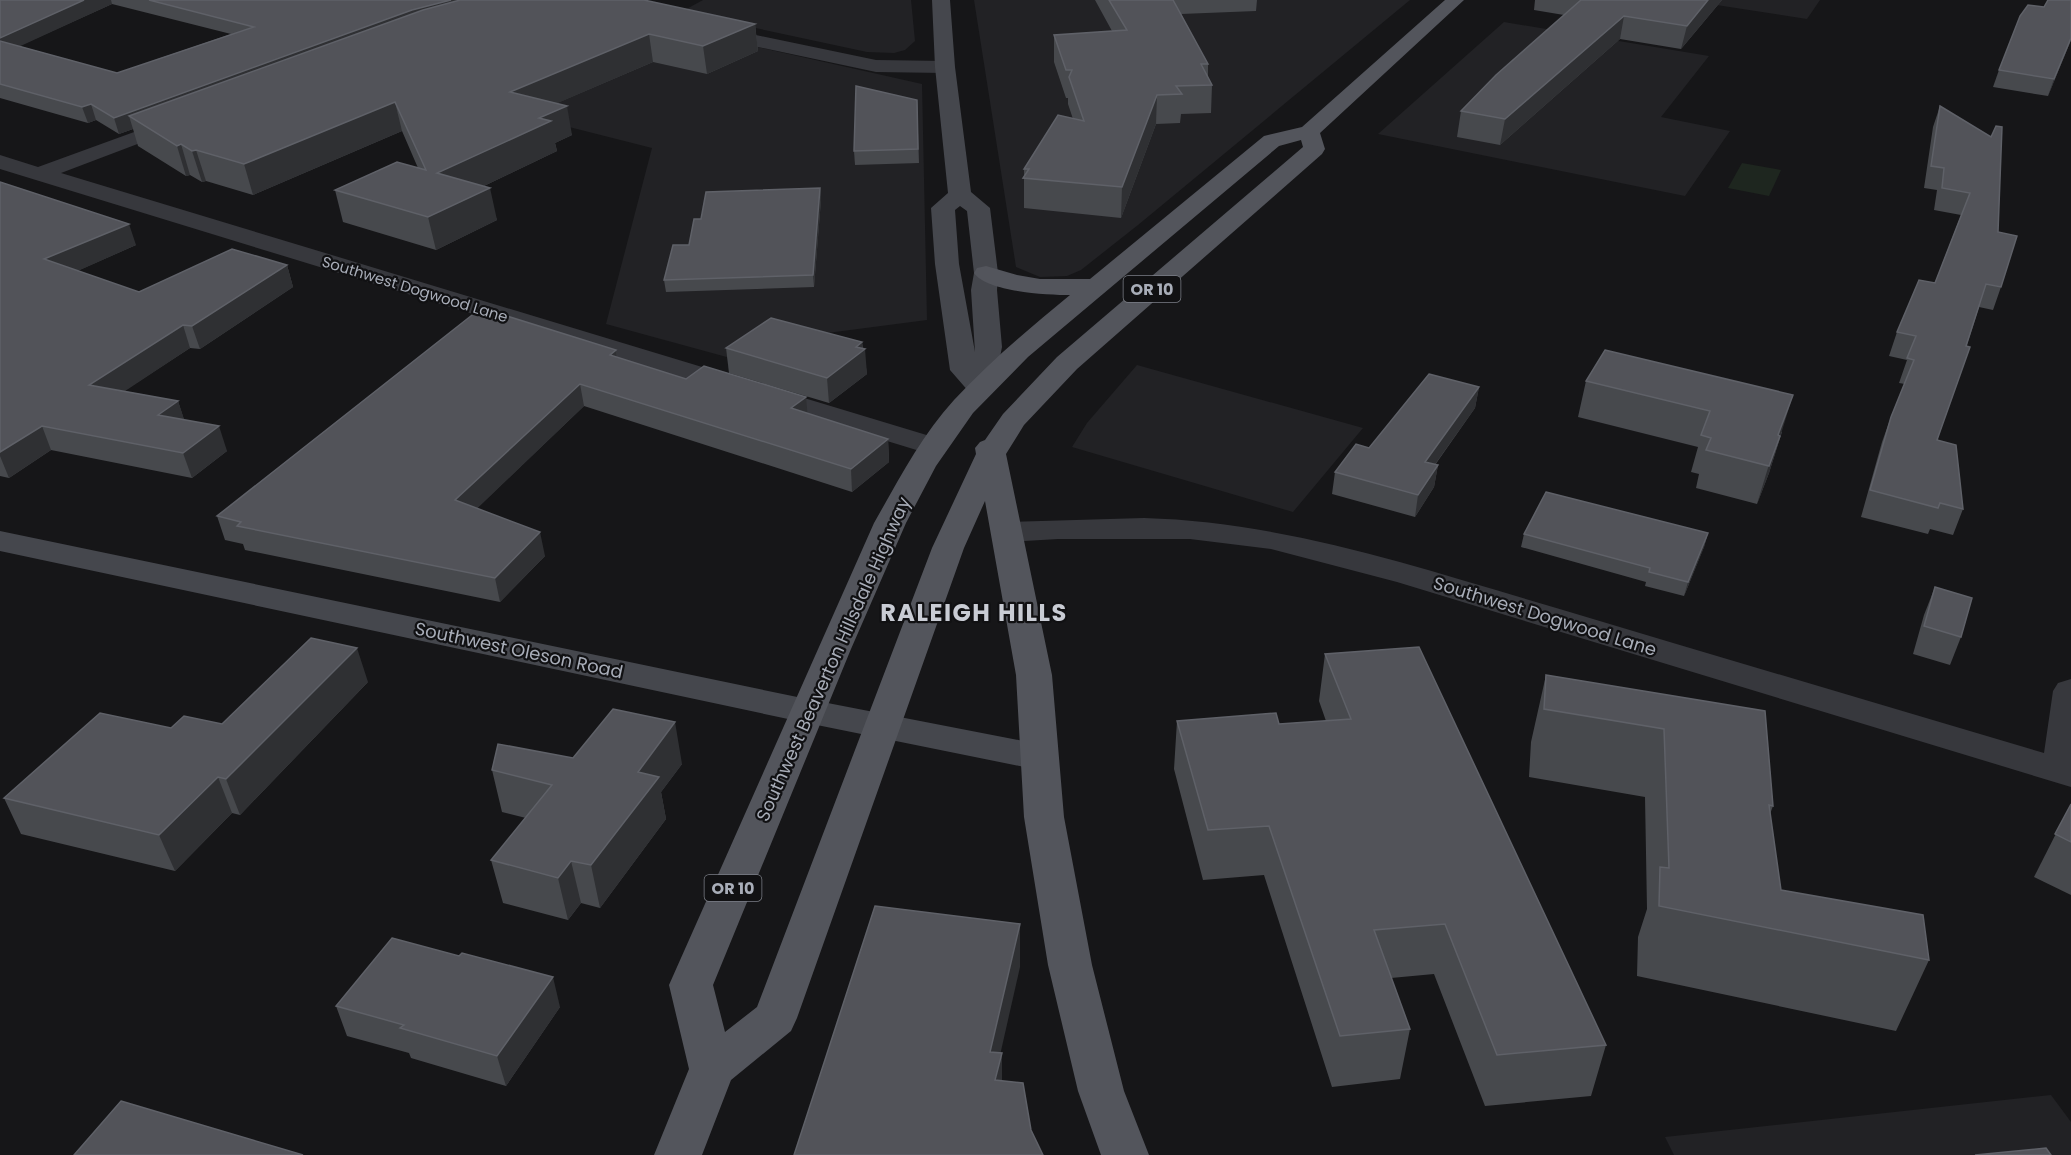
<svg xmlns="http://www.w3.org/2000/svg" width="2071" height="1155" viewBox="0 0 2071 1155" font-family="Poppins,sans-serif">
  <rect width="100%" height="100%" fill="#161618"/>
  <g fill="#222225">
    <polygon points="703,0 911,0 915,41 905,50 894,53 867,52 681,12"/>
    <polygon points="974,0 1410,0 1138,225 1081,270 1067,276 1040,277 1016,267"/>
    <polygon points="1684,0 1820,0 1807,19"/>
    <polygon points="642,21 922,84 927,320 735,345 734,359 606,324 652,148 455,98"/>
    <polygon points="1504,22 1709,56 1661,117 1730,131 1685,196 1378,134"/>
    <polygon points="1137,365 1363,428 1293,512 1072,447 1087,423"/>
    <polygon points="2051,1095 2071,1122 2071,1155 1674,1155 1665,1137"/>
  </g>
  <polygon fill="#1e261f" points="1742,163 1781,170 1769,196 1728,188"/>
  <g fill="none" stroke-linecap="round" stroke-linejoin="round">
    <g fill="#37383d" fill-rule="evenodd">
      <polygon points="713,26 876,60 945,61 952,63 955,67 952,71 945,73 876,72 707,36 704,32 707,28"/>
      <polygon points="178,116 185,118 188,122 185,126 61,173 943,440 948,446 943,452 933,455 923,452 0,169 0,155 38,167"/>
      <path d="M1144,518C1288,522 1426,570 1563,610C1723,658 1883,705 2044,753L2053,691L2058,683L2071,679V787L1397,582L1271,549L1190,539H1058L1007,542L996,539L991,532L996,525L1007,522Z"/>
    </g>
    <g fill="#45474d" fill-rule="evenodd">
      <path d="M932,0H950L955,67L971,192L990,208L998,273L997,290L1002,347L994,387L990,393L980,395L970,393L950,370L935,264L931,208L948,193L935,67ZM960,206L967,211L974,273L971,290L975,352L959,264L955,210Z"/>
      <polygon points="0,531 807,699 1039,744 1052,748 1058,757 1052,766 1039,770 807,723 0,551"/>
    </g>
    <path fill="#53555c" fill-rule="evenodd" d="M1445,0H1464L1320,133L1325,149L1322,154L1077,369L1024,425L1006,454L1052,675L1064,817L1092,965L1124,1091L1149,1155H1101L1078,1091L1048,965L1024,817L1016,675L985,501L964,548L797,1018L791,1031L731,1080L702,1155H654L689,1069L669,985L874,523C898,481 921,436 954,400C990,361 1030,328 1070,295C1048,295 987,292 974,273L977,268L986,266L1017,275L1040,279H1090L1264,136L1302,127ZM1301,140L1303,147L1057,357L1003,414L985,440L980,442L975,448L976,454L932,548L757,1007L725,1032L713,985L851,649L906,523L936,466L973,413L1028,357L1279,146Z"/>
  </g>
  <g fill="#47494d" fill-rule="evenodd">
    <path d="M0,0H644L755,24L758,51L707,74L653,62L557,103L572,135L555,143L557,151L484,186L497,220L436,250L343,222L335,190L418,168L402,131L253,195L206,181L202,182L190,175L186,176L138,146L133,129L119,134L96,120L88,123L0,98ZM112,4L231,34L117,73L19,46Z"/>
    <polygon points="1095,0 1257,0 1256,11 1181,14 1208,64 1208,77 1212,85 1211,113 1181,114 1180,123 1156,124 1121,218 1024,208 1024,169 1073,119 1068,104 1068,98 1066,98 1054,62 1054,35 1112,31"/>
    <polygon points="1535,0 1722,0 1681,49 1620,39 1500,145 1457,137 1461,111 1564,15 1534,10"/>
    <polygon points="2071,0 2071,40 2048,96 1993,87 1999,70 2044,7"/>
    <polygon points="917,100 919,163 855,165 854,151"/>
    <polygon points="1940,106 1998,232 2001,287 1993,310 1979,307 1937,440 1963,509 1953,535 1930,529 1928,534 1861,517 1882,442 1891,417 1905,384 1899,383 1907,360 1889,356 1897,332 1935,283 1961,215 1934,210 1937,190 1924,188 1933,127"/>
    <polygon points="0,182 136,245 77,271 139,292 287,265 293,287 200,349 190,348 124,391 178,401 184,420 227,451 192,478 51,450 9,478 0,476"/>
    <polygon points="820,188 821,200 814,287 666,292 664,280 689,245 701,219"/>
    <polygon points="862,342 867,374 829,403 729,373 726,348"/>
    <polygon points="616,350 617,357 686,379 808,414 888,439 889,462 852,492 584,406 477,508 545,556 500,602 245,550 243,544 225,540 217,516"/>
    <polygon points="1605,350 1782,432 1769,473 1757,504 1696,488 1699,474 1691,472 1698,447 1578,417 1586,381"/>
    <polygon points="1479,387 1475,408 1435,465 1438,465 1434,487 1415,517 1332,494 1335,472 1369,448"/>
    <polygon points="1708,533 1704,547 1684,596 1645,586 1646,582 1521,547 1524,534"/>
    <polygon points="1935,587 1961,637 1950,665 1913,654 1924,615"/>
    <polygon points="1325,654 1606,1045 1591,1096 1485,1106 1434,974 1391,978 1410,1029 1400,1079 1332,1087 1264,875 1203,880 1174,769 1177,721 1279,724 1326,721 1319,701"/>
    <polygon points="1546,675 1765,711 1773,806 1770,814 1781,890 1929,960 1896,1031 1637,976 1638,937 1647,909 1645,797 1529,777 1531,742"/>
    <polygon points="368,682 240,815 232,813 175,871 21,834 4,798 171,728 222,724"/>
    <polygon points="682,764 661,792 666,819 600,908 581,903 568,920 503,903 491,860 526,818 502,812 492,770"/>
    <polygon points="2071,804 2071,895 2034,877"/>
    <polygon points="336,1006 560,1007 506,1086 411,1058 409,1053 347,1036"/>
  </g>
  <g fill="#2f3033">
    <polygon points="84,0 111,0 112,4 1,55 0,38"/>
    <polygon points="451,0 510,0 129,116 133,129 119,134 114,118 412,10"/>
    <polygon points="1708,0 1722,0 1681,49 1687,26"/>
    <polygon points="1624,16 1620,39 1500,145 1505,119"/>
    <polygon points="755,24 758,51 707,74 703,46"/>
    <polygon points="649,34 653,62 516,121 510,92"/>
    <polygon points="2071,38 2071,40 2048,96 2054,79"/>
    <polygon points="1157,95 1156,124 1121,218 1122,187"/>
    <polygon points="395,102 402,131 253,195 244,164"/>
    <polygon points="91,104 96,120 88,123 82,107"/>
    <polygon points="567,106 572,135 555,143 557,151 444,205 437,173 539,118"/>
    <polygon points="181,144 190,175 186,176 177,146"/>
    <polygon points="196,150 206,181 202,182 192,151"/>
    <polygon points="490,188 497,220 436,250 428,217"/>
    <polygon points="820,188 821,200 814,287 813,275"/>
    <polygon points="129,224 136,245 53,282 44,259"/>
    <polygon points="287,265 293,287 200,349 192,326"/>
    <polygon points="183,325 190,348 98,409 89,385"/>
    <polygon points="862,342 863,351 865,349 867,374 829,403 827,378 856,347"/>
    <polygon points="616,350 619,372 610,355"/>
    <polygon points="580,384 584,406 461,524 455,500"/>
    <polygon points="1479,387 1475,408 1421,484 1425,462"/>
    <polygon points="1793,395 1769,473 1757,504 1778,435"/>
    <polygon points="806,397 808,419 791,408"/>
    <polygon points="178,401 186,425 158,415"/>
    <polygon points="42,426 51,450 9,478 0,456 0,452"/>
    <polygon points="219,426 227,451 192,478 183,453"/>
    <polygon points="888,439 889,462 852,492 851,469"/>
    <polygon points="1438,465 1434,487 1415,517 1418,495"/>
    <polygon points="540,532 545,556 500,602 495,578"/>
    <polygon points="1708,533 1704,547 1684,596 1688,582"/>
    <polygon points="357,648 368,682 240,815 226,779"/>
    <polygon points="675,722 682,764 661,792 666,819 600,908 591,865 638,772"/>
    <polygon points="218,777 232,813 175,871 159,835"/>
    <polygon points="571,861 581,903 568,920 558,878"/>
    <polygon points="1020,924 1020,967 991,1095 990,1052"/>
    <polygon points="553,977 560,1007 506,1086 497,1056"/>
    <polygon points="1002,1053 1002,1096 995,1080"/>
  </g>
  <g fill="#525359" stroke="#5f6168" stroke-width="1.5">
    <polygon points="0,0 84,0 0,38"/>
    <polygon points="149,0 451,0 412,10 114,118 91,104 82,107 0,84 0,41 117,73 254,27"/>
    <polygon points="460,0 644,0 755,24 703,46 649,34 510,92 567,106 539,118 551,121 437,173 490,188 428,217 335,190 397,162 426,170 395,102 244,164 196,150 192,151 181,144 177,146 129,116 423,10"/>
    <polygon points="1109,0 1173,0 1208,64 1201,64 1212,85 1176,86 1182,94 1157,95 1122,187 1023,178 1029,169 1024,169 1058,115 1084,121 1069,77 1072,70 1066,70 1054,35 1127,30"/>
    <polygon points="1581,0 1708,0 1687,26 1624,16 1505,119 1461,111 1496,75"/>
    <polygon points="2048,0 2071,0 2071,38 2054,79 1999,70 2020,16 2028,5 2044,7"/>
    <polygon points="856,86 917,100 918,149 854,151"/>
    <polygon points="1940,106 1991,137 1996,126 2002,127 1998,232 2017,236 2001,287 1986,284 1966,346 1970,347 1937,440 1956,445 1963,509 1940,503 1938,508 1870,490 1891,417 1914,360 1907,358 1916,336 1897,332 1919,280 1935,283 1970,193 1942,188 1944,168 1931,166"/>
    <polygon points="0,182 129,224 44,259 139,292 232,249 287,265 192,326 183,325 89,385 178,401 158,415 219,426 183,453 42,426 0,452"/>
    <polygon points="820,188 813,275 664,280 673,245 689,245 694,219 701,219 706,192"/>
    <polygon points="481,308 616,350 610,355 686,379 704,366 806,397 791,408 888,439 851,469 580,384 455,500 540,532 495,578 237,526 241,522 217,516"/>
    <polygon points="771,318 862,342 856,347 865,349 827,378 726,348"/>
    <polygon points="1605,350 1793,395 1778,435 1780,436 1769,466 1706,450 1711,438 1701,435 1710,411 1586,381"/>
    <polygon points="1429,374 1479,387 1425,462 1438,465 1418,495 1335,472 1356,444 1369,448"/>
    <polygon points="1546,492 1708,533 1688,582 1649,572 1650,568 1524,534"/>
    <polygon points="1935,587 1972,598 1961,637 1924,626"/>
    <polygon points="311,638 357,648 226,779 218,777 159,835 4,798 100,713 171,728 184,716 222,724"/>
    <polygon points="1419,647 1606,1045 1497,1055 1445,924 1374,930 1410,1029 1340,1036 1269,826 1208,830 1177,721 1276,713 1279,724 1351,719 1325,654"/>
    <polygon points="1546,675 1765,711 1773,806 1769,805 1781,890 1923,915 1929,960 1659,906 1660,867 1669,868 1664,729 1544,709"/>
    <polygon points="613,709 675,722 638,772 659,777 591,865 571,861 558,878 491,860 552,785 492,770 498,744 573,758"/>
    <polygon points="2071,804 2071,842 2055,834"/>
    <polygon points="875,906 1020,924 990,1052 1002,1053 995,1080 1023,1083 1031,1130 1043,1155 794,1155"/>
    <polygon points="392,938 459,956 462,953 553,977 497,1056 400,1028 404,1025 336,1006"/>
    <polygon points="121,1101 303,1155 74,1155"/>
    <polygon points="2046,1148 2051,1155 1975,1155"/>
  </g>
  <g text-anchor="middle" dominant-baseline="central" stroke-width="4.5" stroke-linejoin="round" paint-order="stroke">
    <g font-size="15" fill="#a8adb8" stroke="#111113">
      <text transform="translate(415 289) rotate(17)">Southwest Dogwood Lane</text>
    </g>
    <g fill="#111113" stroke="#7b7e86" stroke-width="1.5">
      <rect x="1123.5" y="276" width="57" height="26" rx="4.5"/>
      <rect x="704.5" y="875" width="57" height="26" rx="4.5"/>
    </g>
    <g font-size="16" font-weight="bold" fill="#a8adb8">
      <text x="1152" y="289">OR 10</text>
      <text x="733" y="888">OR 10</text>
    </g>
    <g font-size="18" fill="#a8adb8" stroke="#111113">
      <text transform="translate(1545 616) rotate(17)">Southwest Dogwood Lane</text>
      <text transform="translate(519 650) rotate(12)">Southwest Oleson Road</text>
      <text transform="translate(833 659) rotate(-66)">Southwest Beaverton Hillsdale Highway</text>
    </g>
    <g font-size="24" font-weight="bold" letter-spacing="1.5" fill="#c9ccd4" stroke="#111113">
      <text x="974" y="612">RALEIGH HILLS</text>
    </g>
  </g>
</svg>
